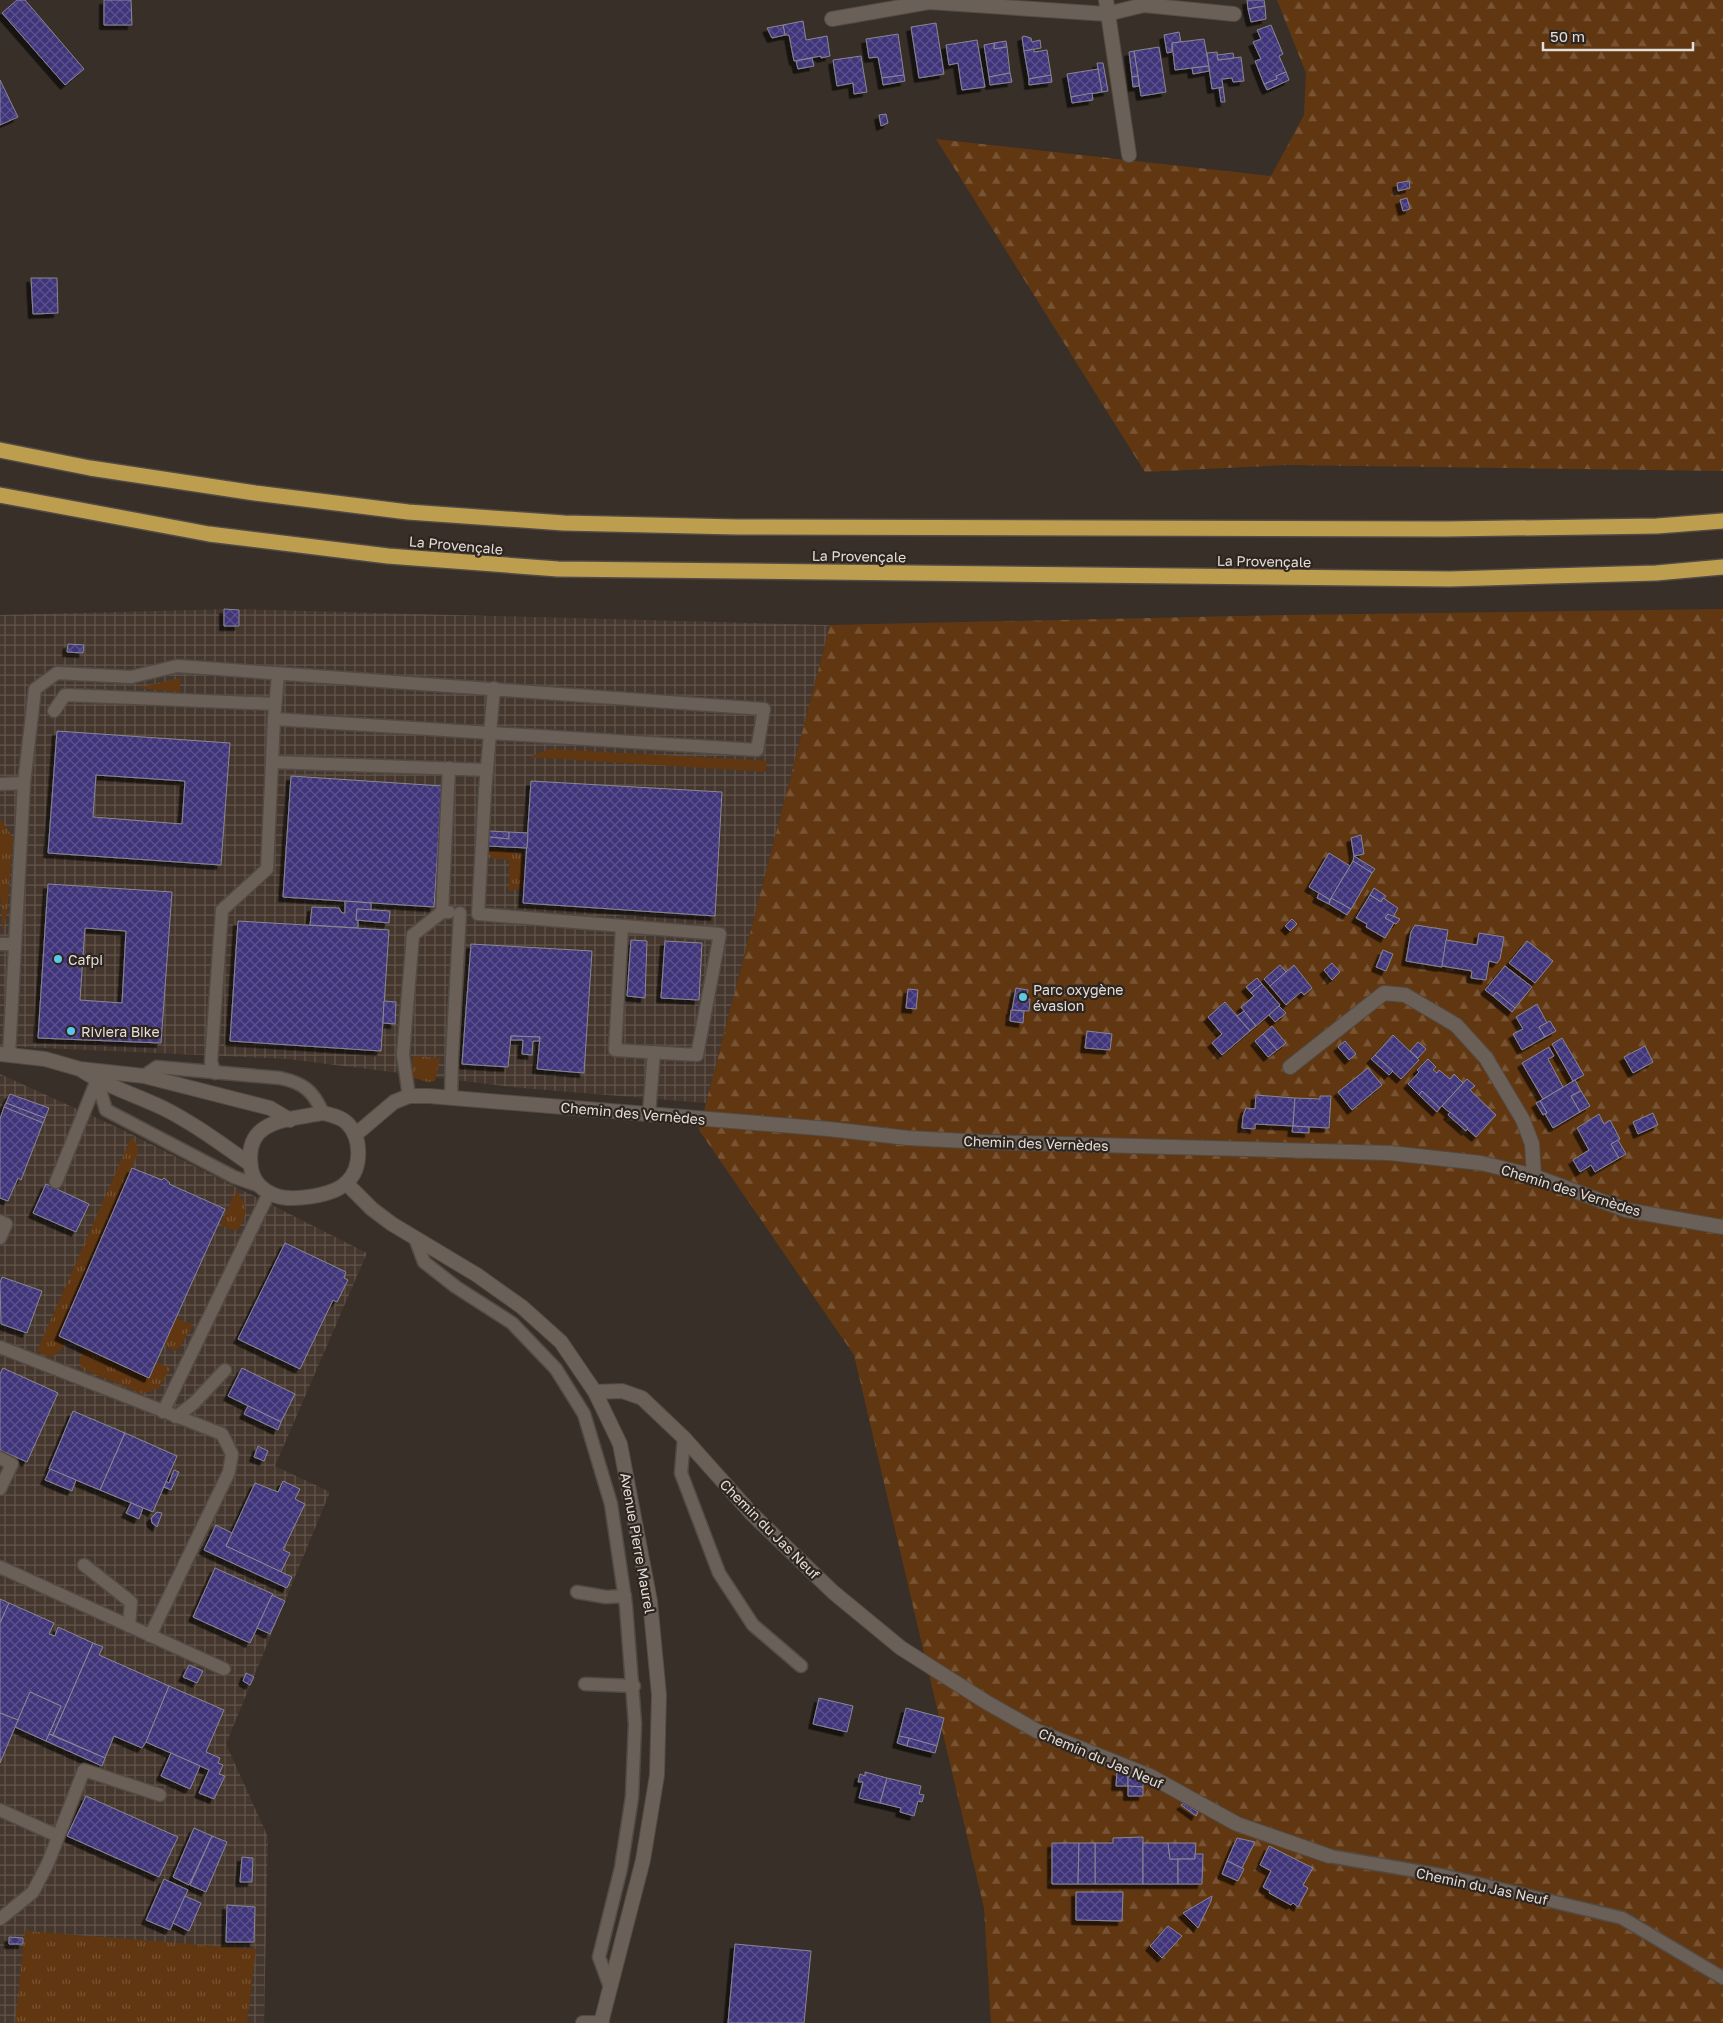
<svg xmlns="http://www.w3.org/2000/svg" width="1723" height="2023" viewBox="0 0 1723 2023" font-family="'Golos Text',sans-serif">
  <defs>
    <pattern id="industrial-grid" width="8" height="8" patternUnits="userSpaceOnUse" patternTransform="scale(1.25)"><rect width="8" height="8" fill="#45372d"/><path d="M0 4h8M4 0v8" fill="none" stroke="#60544b"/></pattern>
    <pattern id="grass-tufts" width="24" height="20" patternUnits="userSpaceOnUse" patternTransform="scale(1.25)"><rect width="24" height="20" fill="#613712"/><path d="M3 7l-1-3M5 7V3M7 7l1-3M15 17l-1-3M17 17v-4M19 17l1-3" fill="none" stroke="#785434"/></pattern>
    <pattern id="forest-firs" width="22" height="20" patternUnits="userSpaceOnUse" patternTransform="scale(1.25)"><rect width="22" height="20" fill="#613712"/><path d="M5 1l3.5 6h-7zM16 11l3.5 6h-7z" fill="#785434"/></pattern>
    <pattern id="building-cross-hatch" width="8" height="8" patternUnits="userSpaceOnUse" patternTransform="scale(1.25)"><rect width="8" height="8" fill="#41357a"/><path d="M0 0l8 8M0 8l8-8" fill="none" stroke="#5c528c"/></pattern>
    <filter id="shadow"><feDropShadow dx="-4.5" dy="4.5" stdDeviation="0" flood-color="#0009"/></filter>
  </defs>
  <rect width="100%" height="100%" fill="#382f28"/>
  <g fill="url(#industrial-grid)">
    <polygon points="233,609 830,625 706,1103 521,1088 287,1059 0,1046 0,615"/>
    <polygon points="0,1074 121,1129 367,1253 275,1466 330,1492 226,1744 268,1837 264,2023 0,2023"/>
  </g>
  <g fill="url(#grass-tufts)">
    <polygon points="180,678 180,692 138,688"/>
    <polygon points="0,818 13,838 7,913 3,931 0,890"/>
    <polygon points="488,848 522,853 525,888 509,891 509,860 489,858"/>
    <polygon points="413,1056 440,1058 435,1081 428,1082 411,1077"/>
    <polygon points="132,1136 137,1145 138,1153 59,1335 66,1339 61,1349 53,1357 46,1356 37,1351"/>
    <path d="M236,1191C249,1205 248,1217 236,1231L220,1225Z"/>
    <polygon points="176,1318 193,1325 180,1347 175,1351 164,1345"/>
    <polygon points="85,1347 149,1377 156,1362 170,1368 159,1388 143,1394 82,1369 79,1361"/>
    <polygon points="25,1931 256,1949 247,2023 15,2023"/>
  </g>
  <g fill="url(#forest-firs)">
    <polygon points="1277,0 1723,0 1723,471 1286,465 1145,472 936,139 1271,176 1304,115 1306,73"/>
    <polygon points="1723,609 1723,2023 991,2023 984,1908 854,1355 699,1130 830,625 1285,615"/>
  </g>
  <polygon fill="#613712" points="550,749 767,761 766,772 529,757"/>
  <g fill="url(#building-cross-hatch)" stroke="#888793" fill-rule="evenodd" filter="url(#shadow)">
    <polygon points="17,0 25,0 84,69 65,85 2,13"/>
    <polygon points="104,0 131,0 132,25 104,25"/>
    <polygon points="1247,0 1264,0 1265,6 1248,9"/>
    <polygon points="1265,6 1266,19 1251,22 1248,9"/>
    <polygon points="803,21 806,40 827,36 830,56 821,58 821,56 794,61 789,35 785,35 783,25"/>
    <polygon points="936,23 944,74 919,78 911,27"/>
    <polygon points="783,25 785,35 772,38 767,28"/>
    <polygon points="1271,25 1283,54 1279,56 1286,72 1276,76 1277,79 1264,84 1255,61 1261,59 1253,42 1261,39 1257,30"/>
    <polygon points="1179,32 1181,42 1172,43 1172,52 1167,53 1164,35"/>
    <polygon points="898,34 904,75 882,78 878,57 869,58 866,39"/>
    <polygon points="1024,36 1031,38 1032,42 1040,40 1041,48 1024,51 1022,37"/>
    <polygon points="1204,39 1209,66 1175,70 1172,43"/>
    <polygon points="977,40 985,87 962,90 958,63 949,65 946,45"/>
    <polygon points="1006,41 1007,47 994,49 994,43"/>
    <polygon points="994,43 994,49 1007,47 1010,73 989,77 984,45"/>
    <polygon points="1159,47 1166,92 1141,96 1134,51"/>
    <polygon points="1034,49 1034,52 1047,50 1051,75 1029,79 1024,51"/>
    <polygon points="1134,51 1138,76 1132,77 1129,52"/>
    <polygon points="1217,52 1218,60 1241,57 1244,81 1233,82 1232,78 1222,79 1223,87 1212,89 1207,53"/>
    <polygon points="1233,53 1234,58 1218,60 1217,55"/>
    <polygon points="861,56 867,92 854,94 853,83 837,86 833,60"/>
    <polygon points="812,58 814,66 798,69 796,61"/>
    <polygon points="1097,63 1103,63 1108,91 1102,92"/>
    <polygon points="1209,66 1209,71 1193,74 1192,68"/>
    <polygon points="1098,69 1102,92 1071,97 1067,74"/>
    <polygon points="1286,72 1289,80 1267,90 1264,84 1277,79 1276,76"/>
    <polygon points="1010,73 1012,82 990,85 989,77"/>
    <polygon points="904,75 905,81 883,85 882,78"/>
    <polygon points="1051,75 1052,82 1029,85 1029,79"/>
    <polygon points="1138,76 1139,86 1133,87 1132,77"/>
    <polygon points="0,80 18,117 0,125"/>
    <polygon points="1223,87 1225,102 1221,102 1219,88"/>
    <polygon points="1092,93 1093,100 1072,103 1071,97"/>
    <polygon points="886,114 888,123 881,126 879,115"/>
    <polygon points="1409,181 1410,188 1398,191 1397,183"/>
    <polygon points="1407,198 1410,209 1403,211 1400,200"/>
    <polygon points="31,278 57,278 58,313 33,314"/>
    <polygon points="224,609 239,610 239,626 224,626"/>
    <polygon points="68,644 84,645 83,653 67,652"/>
    <path d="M57,731L230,743L221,865L48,853ZM96,775L185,781L182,824L93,817Z"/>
    <polygon points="291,776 442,786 434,907 283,897"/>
    <polygon points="531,781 722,792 715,916 523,903"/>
    <polygon points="489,831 509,832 509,839 489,837"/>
    <polygon points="509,832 528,833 527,848 488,846 489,837 509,839"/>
    <polygon points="1361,835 1364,854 1354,856 1351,838"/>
    <polygon points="1329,853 1350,866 1330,900 1309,887"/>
    <polygon points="1354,856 1375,869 1372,873 1353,861"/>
    <polygon points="1353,861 1372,873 1351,909 1331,898"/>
    <path d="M48,884L172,892L161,1043L38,1038ZM85,928L126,931L122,1003L80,1000Z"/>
    <polygon points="1374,888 1386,896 1381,902 1370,895"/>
    <polygon points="1319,893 1330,900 1329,904 1317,898"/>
    <polygon points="1370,895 1381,902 1383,898 1398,908 1393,917 1388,914 1385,918 1394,923 1385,938 1366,927 1367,924 1356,918"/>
    <polygon points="1331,898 1351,909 1347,915 1329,904"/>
    <polygon points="345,901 371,903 371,910 357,909 356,920 358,920 358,928 310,925 312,907 339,908 342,913 345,913"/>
    <polygon points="357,909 390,911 389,923 356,920"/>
    <polygon points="1388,914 1400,919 1396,924 1385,918"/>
    <polygon points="1292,919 1297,924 1290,931 1285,926"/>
    <polygon points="238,921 389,930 381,1051 230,1041"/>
    <polygon points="1415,925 1448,930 1442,967 1406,961 1411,932"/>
    <polygon points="1479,933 1504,937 1500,959 1497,963 1489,961 1486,980 1471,978 1472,971 1442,966 1446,940 1477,945"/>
    <polygon points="631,940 647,941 645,998 627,996"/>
    <polygon points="665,941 702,943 699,1000 661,998"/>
    <polygon points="1527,941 1553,961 1535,983 1509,963"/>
    <polygon points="471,944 592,951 584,1073 537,1069 540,1037 511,1036 508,1067 462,1064"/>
    <polygon points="1383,950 1393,954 1386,971 1376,967"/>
    <polygon points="1332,963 1340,972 1332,980 1324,970"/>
    <polygon points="1280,965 1286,972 1270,986 1264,979"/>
    <polygon points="1294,965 1312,988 1304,995 1301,992 1286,1005 1270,986"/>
    <polygon points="1505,966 1532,987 1515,1008 1496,992 1493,996 1485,990"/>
    <polygon points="1257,978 1262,984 1251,993 1246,987"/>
    <polygon points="1262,984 1280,1005 1256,1026 1241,1007 1254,996 1251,993"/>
    <polygon points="1016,988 1028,990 1027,999 1030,999 1029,1011 1012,1010"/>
    <polygon points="908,989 918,990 916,1009 906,1008"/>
    <polygon points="1496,992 1515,1008 1512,1012 1493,996"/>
    <polygon points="384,1001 396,1002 395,1024 383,1023"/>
    <polygon points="1225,1002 1250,1031 1222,1055 1212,1043 1222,1034 1208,1017"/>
    <polygon points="1537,1004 1547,1023 1539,1027 1545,1037 1522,1050 1513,1034 1523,1029 1516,1017"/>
    <polygon points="1279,1006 1286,1013 1275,1022 1269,1015"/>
    <polygon points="1011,1010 1024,1011 1023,1023 1010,1021"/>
    <polygon points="1244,1011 1256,1026 1250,1031 1237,1016"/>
    <polygon points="1550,1021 1556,1031 1545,1037 1539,1027"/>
    <polygon points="1272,1026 1286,1043 1277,1050 1263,1034"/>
    <polygon points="1087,1031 1112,1034 1110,1050 1085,1048"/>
    <polygon points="1263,1034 1277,1050 1268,1057 1255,1041"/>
    <polygon points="1393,1035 1419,1060 1401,1079 1375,1055"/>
    <polygon points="511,1036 540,1037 539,1041 533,1041 532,1055 522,1054 523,1040 511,1040"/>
    <polygon points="1562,1038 1584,1075 1573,1081 1552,1044"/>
    <polygon points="1345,1041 1356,1054 1349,1060 1338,1047"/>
    <polygon points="1418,1042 1426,1049 1418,1058 1410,1051"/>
    <polygon points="1645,1046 1653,1062 1633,1073 1624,1057"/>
    <polygon points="1549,1047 1554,1056 1548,1059 1563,1087 1543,1099 1522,1063"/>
    <polygon points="1375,1055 1393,1071 1389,1075 1371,1059"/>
    <polygon points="1428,1059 1436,1067 1433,1070 1437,1073 1439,1070 1450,1079 1454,1074 1463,1083 1440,1108 1422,1091 1419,1095 1408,1084 1419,1072 1417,1070"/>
    <polygon points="1368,1068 1382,1085 1352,1110 1338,1092"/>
    <polygon points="1467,1079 1475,1086 1470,1090 1496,1115 1476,1137 1467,1129 1468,1128 1442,1106"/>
    <polygon points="1575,1080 1581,1091 1571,1096 1580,1112 1553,1128 1545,1114 1547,1113 1540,1101"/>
    <polygon points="1422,1091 1440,1108 1437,1112 1419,1095"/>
    <polygon points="1581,1091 1590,1106 1580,1112 1571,1096"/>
    <polygon points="10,1094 49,1108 45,1118 6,1103"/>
    <polygon points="1256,1095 1295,1098 1293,1126 1255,1124 1255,1129 1242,1128 1243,1116 1246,1108 1255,1109"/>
    <polygon points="1320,1096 1331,1096 1329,1128 1293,1126 1295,1098 1320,1099"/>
    <polygon points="1540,1101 1547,1113 1543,1115 1536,1103"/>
    <polygon points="6,1103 45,1118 43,1123 4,1107"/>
    <polygon points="4,1107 43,1123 21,1180 18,1178 8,1201 0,1198 0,1119"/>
    <polygon points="1450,1112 1468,1128 1466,1131 1448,1115"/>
    <polygon points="1653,1113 1658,1125 1638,1134 1633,1122"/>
    <polygon points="1599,1114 1604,1124 1610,1120 1620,1139 1611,1144 1619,1158 1595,1172 1591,1165 1580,1172 1573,1160 1589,1150 1577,1128"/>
    <polygon points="1293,1126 1309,1127 1309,1133 1292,1132"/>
    <polygon points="1618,1140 1626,1154 1619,1158 1611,1144"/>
    <polygon points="132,1168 162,1180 164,1178 170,1183 169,1184 225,1209 149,1378 59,1336"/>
    <polygon points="46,1184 89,1204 76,1232 33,1213"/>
    <polygon points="285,1243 346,1272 344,1278 348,1280 337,1302 333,1300 300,1369 238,1339"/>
    <polygon points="2,1277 42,1291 27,1333 1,1324 0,1283"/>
    <polygon points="3,1368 58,1393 27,1462 0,1450 0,1374"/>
    <polygon points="242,1368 295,1394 281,1422 228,1396"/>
    <polygon points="248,1406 281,1422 278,1430 244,1414"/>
    <polygon points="73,1411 125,1433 100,1490 49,1469"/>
    <polygon points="125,1433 177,1456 153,1512 100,1490"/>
    <polygon points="258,1446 268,1451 264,1461 254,1457"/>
    <polygon points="50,1469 76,1480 72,1491 45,1480"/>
    <polygon points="174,1470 179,1472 171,1490 164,1487 166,1481 169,1483"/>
    <polygon points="283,1481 300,1489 295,1499 305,1504 283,1550 290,1553 281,1572 226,1546 255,1483 278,1492"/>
    <polygon points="131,1503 143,1508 139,1519 126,1513"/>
    <polygon points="157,1512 162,1513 157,1527 152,1523 151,1518"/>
    <polygon points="216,1525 232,1533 226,1546 292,1577 287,1588 204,1550"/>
    <polygon points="215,1568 273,1594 250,1643 193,1617"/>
    <polygon points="272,1595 285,1601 270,1634 257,1628"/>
    <polygon points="0,1599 9,1603 0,1623"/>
    <polygon points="9,1603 54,1623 49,1634 55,1636 58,1627 93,1643 53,1735 49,1734 61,1706 30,1692 18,1720 0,1713 0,1623"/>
    <polygon points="93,1643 103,1647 99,1655 169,1686 146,1742 142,1748 114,1736 105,1758 53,1735"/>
    <polygon points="189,1665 203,1671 197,1683 183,1677"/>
    <polygon points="246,1673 254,1677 250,1685 243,1681"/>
    <polygon points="169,1686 224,1710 206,1752 220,1758 218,1763 223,1765 219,1774 225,1776 214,1799 199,1793 209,1770 146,1742"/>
    <polygon points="30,1692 61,1706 46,1741 15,1727"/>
    <polygon points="819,1698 853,1706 847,1732 813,1724"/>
    <polygon points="906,1708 944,1718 937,1746 899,1736"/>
    <polygon points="0,1713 18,1720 0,1763"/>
    <polygon points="49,1734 105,1758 102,1766 46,1741"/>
    <polygon points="899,1736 909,1738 907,1746 897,1743"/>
    <polygon points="909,1738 937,1746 935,1753 907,1746"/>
    <polygon points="171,1753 200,1766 190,1789 161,1776"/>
    <polygon points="1117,1771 1128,1776 1128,1786 1116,1786"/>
    <polygon points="865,1772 887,1778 880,1803 859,1798 863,1782 858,1782 860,1774 865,1776"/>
    <polygon points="1128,1776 1143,1782 1143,1787 1128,1786"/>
    <polygon points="887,1778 921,1786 919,1794 924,1795 922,1802 918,1801 914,1816 900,1812 901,1808 880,1803"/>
    <polygon points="1128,1786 1143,1787 1143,1796 1128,1796"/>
    <polygon points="86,1796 178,1837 159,1877 67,1836"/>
    <polygon points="1184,1803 1198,1812 1196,1816 1181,1805"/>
    <polygon points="194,1828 212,1836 189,1885 173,1877"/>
    <polygon points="212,1836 227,1842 206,1892 190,1885"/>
    <polygon points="1143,1837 1143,1884 1095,1884 1095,1843 1113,1843 1113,1838"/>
    <polygon points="1237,1838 1255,1842 1242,1868 1227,1861"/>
    <polygon points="1052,1843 1079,1843 1078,1884 1052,1884"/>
    <polygon points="1079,1843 1095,1843 1095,1884 1078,1884"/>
    <polygon points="1143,1843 1168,1843 1170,1859 1178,1859 1178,1884 1143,1884"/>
    <polygon points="1168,1843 1196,1843 1195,1859 1170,1859"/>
    <polygon points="1269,1846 1313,1868 1303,1885 1308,1888 1298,1907 1293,1903 1291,1905 1269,1893 1270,1891 1263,1887 1271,1871 1260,1865"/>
    <polygon points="1195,1854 1203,1854 1202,1884 1178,1884 1178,1859 1195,1859"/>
    <polygon points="242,1857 253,1858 252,1882 240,1882"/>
    <polygon points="1227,1861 1244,1869 1238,1881 1222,1874"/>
    <polygon points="164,1879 188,1890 170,1930 146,1920"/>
    <polygon points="1076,1892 1123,1892 1122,1921 1076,1920"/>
    <polygon points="185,1896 201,1903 189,1931 173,1923"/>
    <polygon points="1212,1896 1211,1901 1198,1928 1183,1913"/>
    <polygon points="227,1905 255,1907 254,1942 226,1942"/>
    <polygon points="1168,1926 1182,1936 1162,1958 1150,1946"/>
    <polygon points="9,1937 23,1938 23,1944 9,1944"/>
    <polygon points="735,1944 811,1951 804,2023 728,2023"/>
  </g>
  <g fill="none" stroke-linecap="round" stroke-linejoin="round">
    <defs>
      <g id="service">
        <polyline points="494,688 485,791 478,914 720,934 697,1055 615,1050 622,926"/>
        <polyline points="54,711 65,695 275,704"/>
        <polyline points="272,762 487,770"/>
        <polyline points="449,768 442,912 449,912"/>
        <polyline points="24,783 35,689 57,673 131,677 177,666 764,709 757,750 274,719 278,675"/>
        <polyline points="0,784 24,783 9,1055"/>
        <polyline points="0,944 15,944"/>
        <polyline points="215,1073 211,1062 222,910 267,869 274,719"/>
        <path d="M144,1076L157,1067L280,1078C304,1083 313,1091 323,1113"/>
        <polyline points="97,1080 106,1110 234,1177 257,1185"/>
        <polyline points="409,1096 403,1055 413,935 442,912"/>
        <polyline points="451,1097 452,1058 460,913"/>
        <polyline points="649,1114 654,1052"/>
        <polyline points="56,1182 97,1080"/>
        <polyline points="0,1221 6,1224 0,1238"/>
        <polyline points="415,1238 424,1262 456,1287 512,1323 556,1369 584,1414 611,1504 626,1606 635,1724 632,1797 621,1868 599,1957 610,1987"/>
        <polyline points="0,1347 222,1434 232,1454 229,1472 150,1636"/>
        <polyline points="163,1412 269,1193"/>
        <polyline points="176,1417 194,1403 225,1370"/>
        <polyline points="684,1438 681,1473 719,1573 753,1625 801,1666"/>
        <polyline points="0,1458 12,1464 0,1489"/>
        <polyline points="84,1565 131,1602 129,1626"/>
        <polyline points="0,1567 224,1669"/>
        <polyline points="577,1592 606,1597 625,1596"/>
        <polyline points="585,1684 634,1686"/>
        <polyline points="0,1810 58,1836"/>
        <polyline points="1329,1856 1446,1876 1622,1918 1723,1978"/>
        <polyline points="0,1919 33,1892 48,1863 84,1770 160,1795"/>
      </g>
      <g id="minor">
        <polyline points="1106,0 1129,155"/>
        <polyline points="832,19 929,2 1107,14 1144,5 1234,14"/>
        <polyline points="0,1054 45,1059 80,1069 144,1076 270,1108 290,1120"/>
        <polyline points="1290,1067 1384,993 1405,995 1456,1025 1486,1058 1523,1120 1532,1144 1534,1176"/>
        <path d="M83,1071C108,1087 136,1095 163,1108C195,1124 221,1144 250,1164"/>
        <path d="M323,1113C331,1115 341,1117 347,1123C362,1138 362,1168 347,1182C334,1196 291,1202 274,1195C262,1190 253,1182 251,1168C243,1119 287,1120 323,1113Z"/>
        <polyline points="355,1135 394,1102 409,1096 429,1096 829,1129 908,1138 985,1142 1390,1153 1481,1163 1534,1176 1626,1210 1723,1227"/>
        <polyline points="346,1183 372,1209 392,1224 477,1275 522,1307 561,1342 595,1392 620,1444 650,1601 659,1695 657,1775 643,1860 601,2023"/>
        <polyline points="595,1392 622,1391 642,1398 684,1438 752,1514 833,1592 901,1648 986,1702 1037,1731 1150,1776 1237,1824 1329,1856"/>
        <polyline points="583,2023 602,2023"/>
      </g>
      <g id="motorway">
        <polyline points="0,450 90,468 255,493 408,512 564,523 737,527 1446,529 1657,526 1723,521"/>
        <polyline points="0,495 209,534 388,556 558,569 1450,579 1656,573 1723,567"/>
      </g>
    </defs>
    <use href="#service" stroke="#524b45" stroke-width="15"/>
    <use href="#minor" stroke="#524b45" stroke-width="16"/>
    <use href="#motorway" stroke="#524b45" stroke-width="18"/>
    <use href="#service" stroke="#6a6058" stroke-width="12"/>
    <use href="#minor" stroke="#6a6058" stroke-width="14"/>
    <use href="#motorway" stroke="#bd9e4f" stroke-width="15"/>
  </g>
  <g fill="#5bc8e7" stroke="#2e251f" stroke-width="2">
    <circle cx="58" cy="959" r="5"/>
    <circle cx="1023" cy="997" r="5"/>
    <circle cx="71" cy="1031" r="5"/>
  </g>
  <g text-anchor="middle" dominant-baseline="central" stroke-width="4.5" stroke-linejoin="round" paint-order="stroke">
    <g font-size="14" fill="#e4deda" stroke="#2e251f">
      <text transform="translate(456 545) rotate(5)">La Provençale</text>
      <text transform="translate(859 556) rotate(1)">La Provençale</text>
      <text transform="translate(1264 561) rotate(1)">La Provençale</text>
      <text transform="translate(633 1113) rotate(5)">Chemin des Vernèdes</text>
      <text transform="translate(1036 1143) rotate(2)">Chemin des Vernèdes</text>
      <text transform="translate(1571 1190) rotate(17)">Chemin des Vernèdes</text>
      <text transform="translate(770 1529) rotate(45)">Chemin du Jas Neuf</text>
      <text transform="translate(638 1543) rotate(80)">Avenue Pierre Maurel</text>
      <text transform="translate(1101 1758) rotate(23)">Chemin du Jas Neuf</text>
      <text transform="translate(1482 1886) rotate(12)">Chemin du Jas Neuf</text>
    </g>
    <g font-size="14" fill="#e4deda" stroke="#2e251f" text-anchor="start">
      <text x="68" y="959">Cafpi</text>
      <text x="1033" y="989">Parc oxygène<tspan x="1033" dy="16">évasion</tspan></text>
      <text x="81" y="1031">Riviera Bike</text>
    </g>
  </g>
  <path d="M1543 42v8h150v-8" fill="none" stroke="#e4deda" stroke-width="2.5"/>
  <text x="1550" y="42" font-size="15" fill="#e4deda" stroke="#2e251f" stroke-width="4" paint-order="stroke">50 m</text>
</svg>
